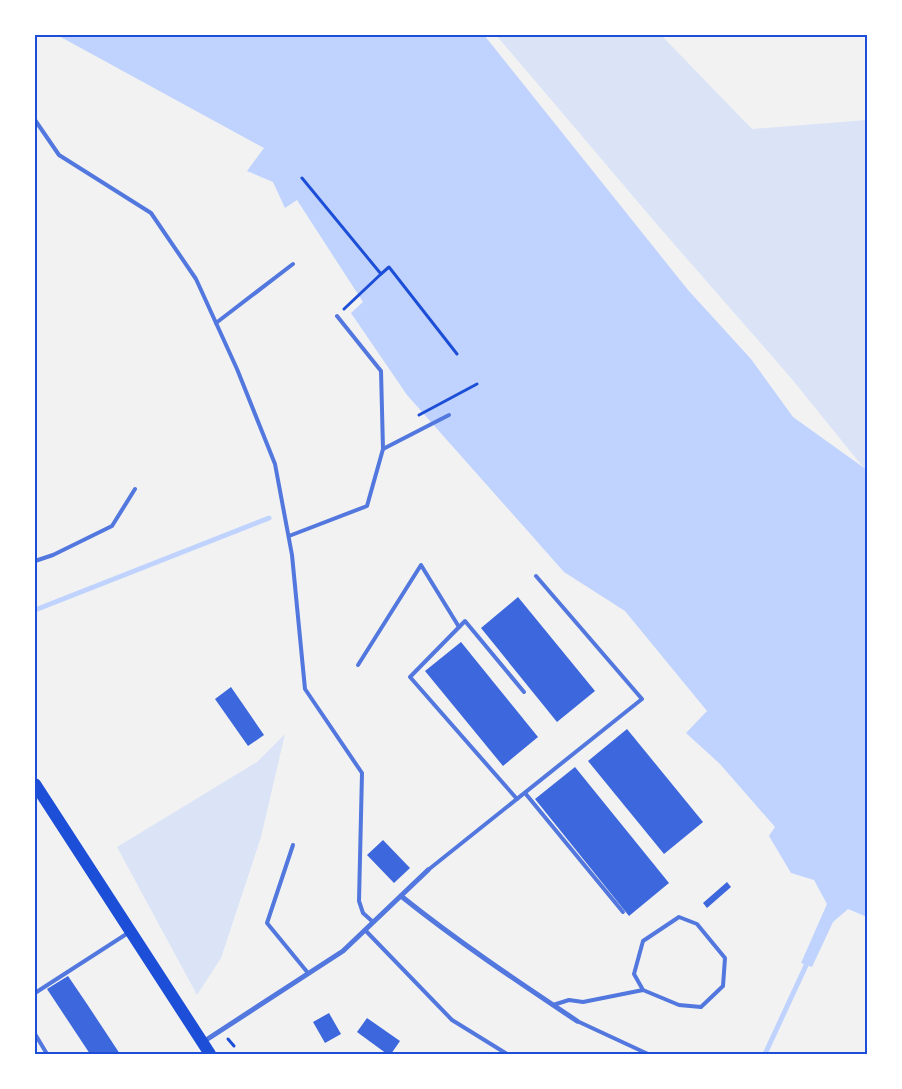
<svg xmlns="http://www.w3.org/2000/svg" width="902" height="1089" viewBox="0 0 902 1089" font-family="'PT Sans Narrow',sans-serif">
  <rect width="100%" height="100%" fill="#f2f2f2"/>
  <g fill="#dbe4f7">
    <polygon points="496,35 661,35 752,129 867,120 867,472 791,378 660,228"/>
    <polygon points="285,734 261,837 221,958 197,995 117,847 257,762"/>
  </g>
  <polygon fill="#bfd3fe" points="57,35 484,35 688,290 751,359 793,417 867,470 867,917 848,909 833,922 812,967 801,963 827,904 814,880 791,873 769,836 775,827 720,764 686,733 707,711 625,611 564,572 407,395 351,313 363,302 297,200 285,208 273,182 247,171 264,148"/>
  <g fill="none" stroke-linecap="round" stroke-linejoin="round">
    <g stroke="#bfd3fe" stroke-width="5">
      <polyline points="35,610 269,518"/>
      <polyline points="765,1054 809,959"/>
    </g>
  </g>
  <g fill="#3d67dc">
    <polygon points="518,597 595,691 557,722 481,628"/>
    <polygon points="461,642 538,737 503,766 425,671"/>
    <polygon points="231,687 264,735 248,746 215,699"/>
    <polygon points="627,729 703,822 664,854 588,761"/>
    <polygon points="575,767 669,883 629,916 535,799"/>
    <polygon points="383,840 410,868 394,883 367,855"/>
    <polygon points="727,882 731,887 707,908 703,903"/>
    <polygon points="68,976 87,1004 120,1054 90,1054 47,989"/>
    <polygon points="329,1013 341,1034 325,1043 313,1022"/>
    <polygon points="367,1018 400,1041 391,1054 387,1054 357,1032"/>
  </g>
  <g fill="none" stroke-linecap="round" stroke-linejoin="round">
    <g stroke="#1d4ed8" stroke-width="3">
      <polyline points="302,178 381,274 389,267 457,354"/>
      <polyline points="344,309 381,274"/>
      <polyline points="419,415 477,384"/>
      <polyline points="228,1039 234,1046"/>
    </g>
    <g stroke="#5277de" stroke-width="4">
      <polyline points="35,120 59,155 151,213 196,279 237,369 275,464 292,555 305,689 362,773 359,901 363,913 373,922"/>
      <polyline points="216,323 293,264"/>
      <polyline points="383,449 449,415"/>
      <polyline points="289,536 367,506 383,449 381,371 337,316"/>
      <polyline points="35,561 53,555 112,526 135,489"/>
      <polyline points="358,665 421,565 459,627"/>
      <polyline points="525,793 623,912"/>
      <polyline points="517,799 410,677 465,621 524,692"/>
      <polyline points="293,845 267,923 308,973"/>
      <polyline points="428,870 642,699 536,576"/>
      <polyline points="365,930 452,1020 507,1054"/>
      <polyline points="35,993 128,933"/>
      <polyline points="553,1005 569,1000 583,1002 643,990 679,1005 701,1007 723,986 725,958 697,924 679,917 643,941 634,974 643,990"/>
      <polyline points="577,1021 648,1054"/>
      <polyline points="35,1034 47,1054"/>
    </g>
    <g stroke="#5277de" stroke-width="5">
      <path d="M401,896C457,941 517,981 577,1021"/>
      <polyline points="203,1042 343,951 428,870"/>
    </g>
    <polyline stroke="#1d4ed8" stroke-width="12" points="35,784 210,1054"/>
  </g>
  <rect width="902" height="1089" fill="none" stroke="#ffffff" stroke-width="72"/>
  <rect x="36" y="36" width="830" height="1017" fill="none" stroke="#1d4ed8" stroke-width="2"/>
</svg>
